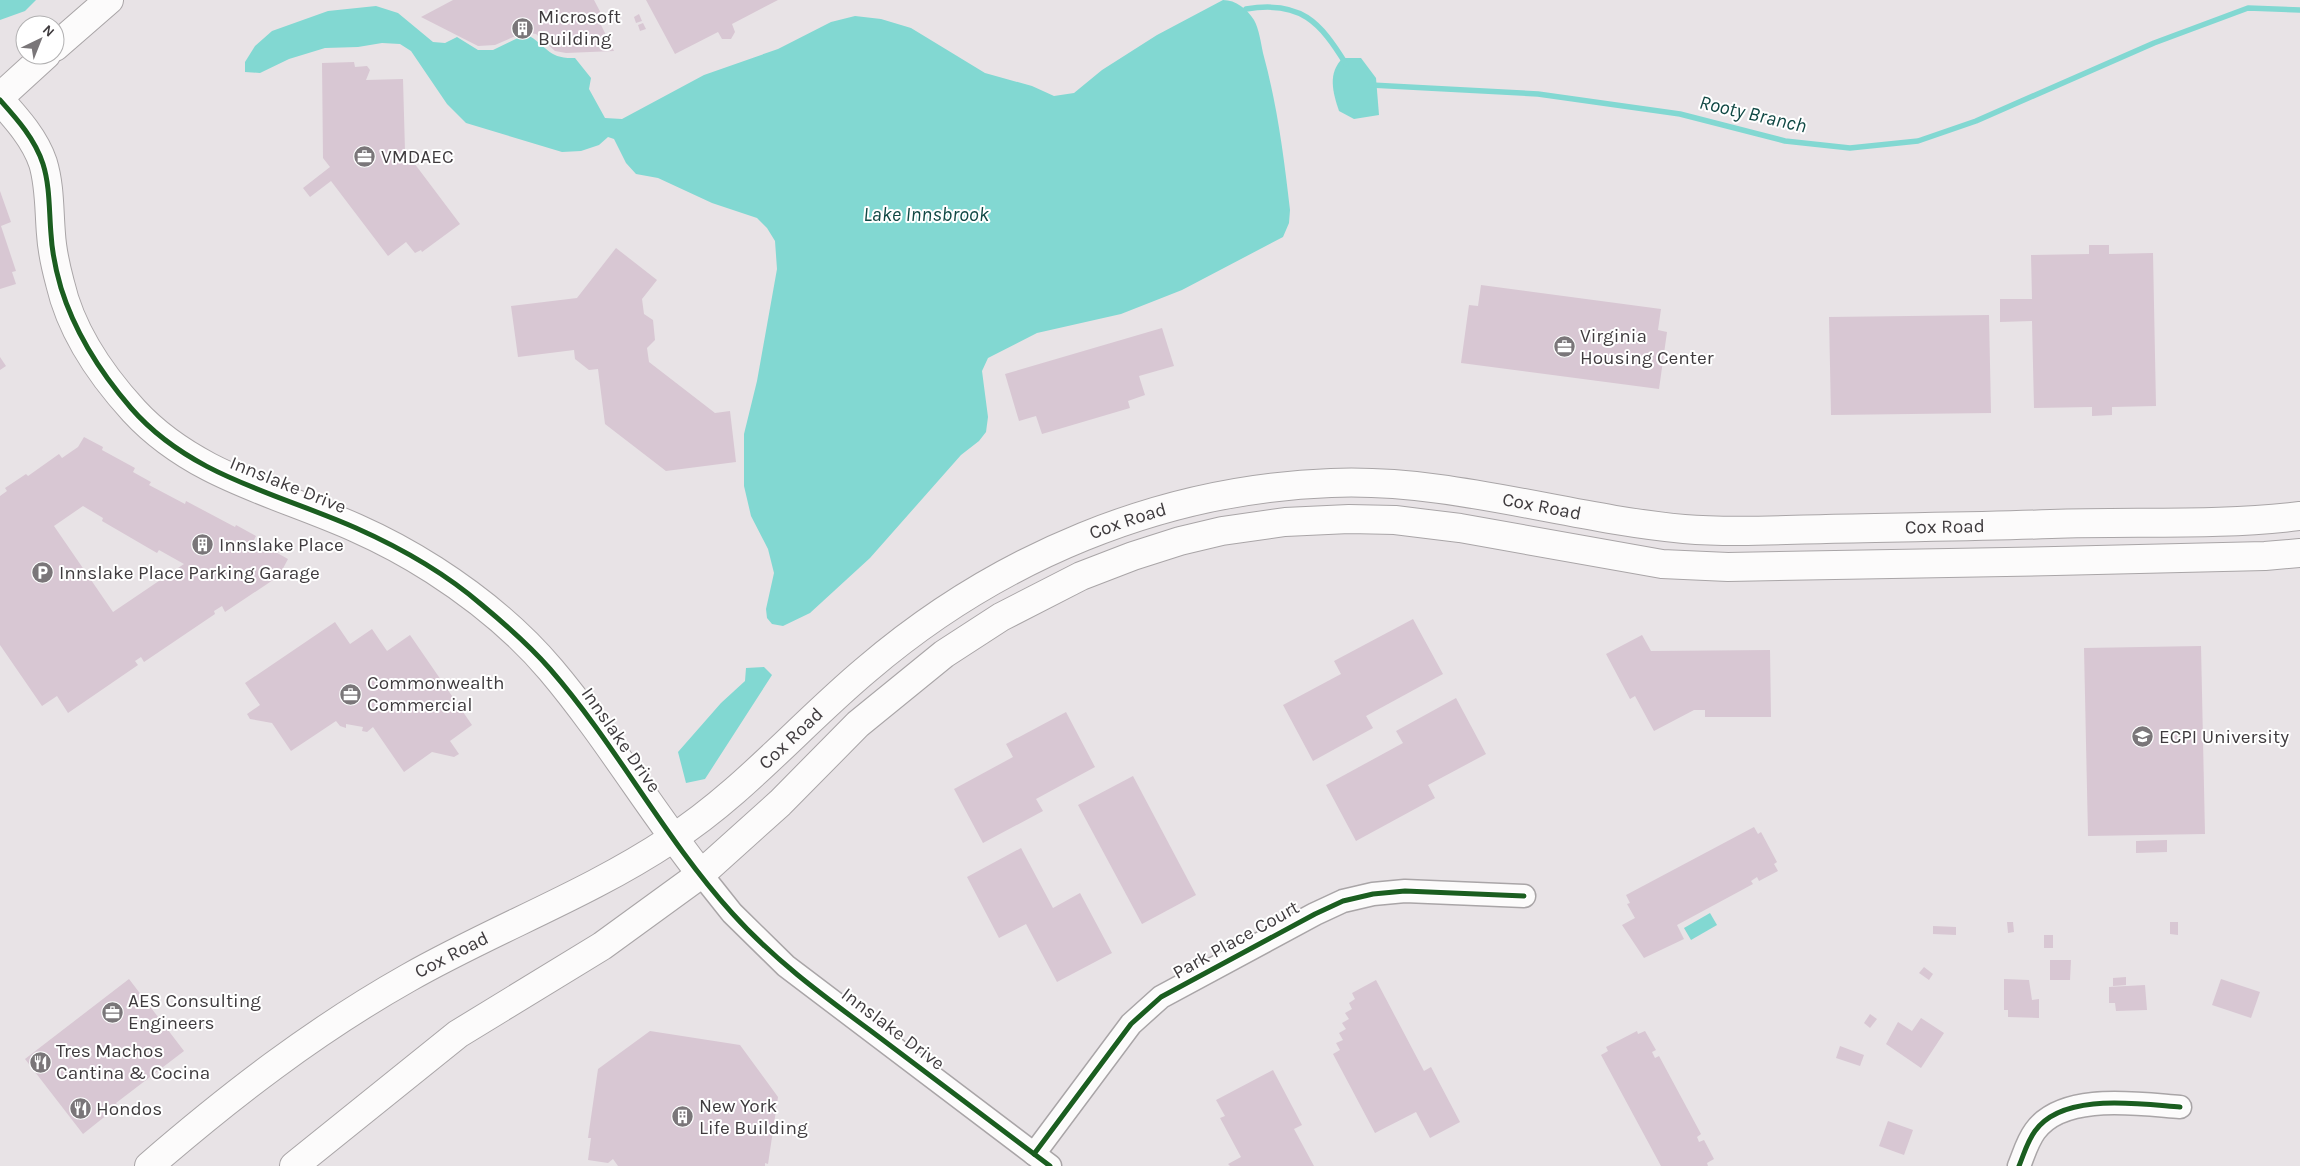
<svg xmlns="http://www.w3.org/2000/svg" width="2300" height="1166" viewBox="0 0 2300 1166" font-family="Karla,sans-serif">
  <rect width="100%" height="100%" fill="#e8e3e6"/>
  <g fill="#82d8d2">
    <polygon points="0,0 36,0 25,11 0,20"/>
    <path d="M1223,0C1236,0 1247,9 1254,20C1259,29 1261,43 1263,53C1277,104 1284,157 1290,210L1289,223L1283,237L1182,290L1121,314L1037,333L988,358L982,371L988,417L986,432L979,441L961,455L870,558L810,613L783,626L772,624L767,618L766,609L774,573L768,549L751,516L744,486V434L757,381L777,269L775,241L767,228L757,218L712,203L658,178L636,174L626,163L614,139L608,137L599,145L581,151L562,152L466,123L447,104L411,51L400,44L382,43L358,47L325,48L289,59L260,73L245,72V62L255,46L272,31L328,11L376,6L398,13L433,42L445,43L457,37L478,50H493L526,34C548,46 547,59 575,58L591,78L589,89L605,118L622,119L704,75L778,49L831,22L855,16L881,19L911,28L985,73L1032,86L1054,96L1074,93L1102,70L1157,35Z"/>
    <path d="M1343,58H1361L1376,78L1379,115L1354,119L1339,111C1333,93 1327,73 1343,58Z"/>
    <polygon points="764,667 772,675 705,779 686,783 678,752 721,703 745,681 746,668"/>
    <polygon points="1710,913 1717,925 1691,940 1684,928"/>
  </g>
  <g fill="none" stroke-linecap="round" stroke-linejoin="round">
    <g stroke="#82d8d2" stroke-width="5.5">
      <path d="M1246,9C1301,0 1320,22 1346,64"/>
      <polyline points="1371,85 1538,94 1680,114 1785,141 1850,148 1918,141 1976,121 2154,43 2248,8 2300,10"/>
    </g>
  </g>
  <g fill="#d8c7d3" fill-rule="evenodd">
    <polygon points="453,0 594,0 605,21 600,23 614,51 566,53 555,51 536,34 525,32 495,45 478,46 421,17"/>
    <polygon points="646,0 778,0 732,24 735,32 731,39 722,39 718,32 675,54"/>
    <polygon points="639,14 642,21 636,23 634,17"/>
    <polygon points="643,23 646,29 640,31 638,25"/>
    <polygon points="354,62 355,67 367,66 370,70 366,80 403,79 405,151 460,224 422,252 421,250 415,253 406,242 388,256 331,181 310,197 303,188 330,167 323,158 322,63"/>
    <polygon points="0,191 11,222 1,226 16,271 12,272 16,284 0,289"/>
    <polygon points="2089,245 2109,245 2109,254 2153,253 2156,406 2112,407 2112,415 2092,416 2092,407 2034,408 2032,321 2000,322 2000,299 2032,299 2031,255 2089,254"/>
    <polygon points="616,248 657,280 642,299 644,314 653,320 655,340 647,348 649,362 715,413 730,411 736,462 666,471 605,424 598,369 589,370 575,359 574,350 518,357 511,306 577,298"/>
    <polygon points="1481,285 1661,309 1658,330 1667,332 1659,389 1461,363 1469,305 1478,306"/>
    <polygon points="1989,315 1991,413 1831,415 1829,317"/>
    <polygon points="1162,328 1174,366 1139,376 1145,395 1128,401 1130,408 1042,434 1036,416 1019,421 1005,374"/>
    <polygon points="0,357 6,366 0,370"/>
    <path d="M84,437L103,447L102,450L135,468L133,472L151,482L149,485L185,504L186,501L235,527L236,525L256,536L254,540L288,559L279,576L225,612L222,606L214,611L215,614L144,662L141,657L135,661L138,665L68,713L57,696L42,706L0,645V496L7,491L5,488L26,474L28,476L59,454L62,458L78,447ZM83,506L103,518L102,521L157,553L159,550L184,564L113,612L54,526Z"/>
    <polygon points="1413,619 1443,674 1366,716 1373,728 1313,761 1283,705 1341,674 1334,661"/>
    <polygon points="335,622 350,644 372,629 387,651 410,635 472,725 450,741 459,754 454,757 432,752 404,772 373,727 367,732 362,731 363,727 346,724 346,728 340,726 336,721 291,751 272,723 250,719 247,714 260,705 245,683"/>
    <polygon points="1642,635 1651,651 1770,650 1771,717 1705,717 1705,710 1694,710 1654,731 1635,696 1630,699 1606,654"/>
    <polygon points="2201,646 2205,834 2088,836 2084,648"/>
    <polygon points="1456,698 1486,754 1428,785 1435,798 1356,841 1326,785 1403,743 1396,731"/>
    <polygon points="1066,712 1095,767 1036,799 1043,811 983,843 954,789 1013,757 1006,744"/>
    <polygon points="1133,776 1196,895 1142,924 1078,805"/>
    <polygon points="1754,827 1758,834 1761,832 1777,862 1774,864 1778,871 1759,881 1757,877 1751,881 1753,884 1677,925 1684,939 1644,958 1622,925 1635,918 1627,904 1630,903 1626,895"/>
    <polygon points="2167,840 2167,852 2136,853 2136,841"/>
    <polygon points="1021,848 1053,908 1080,893 1112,953 1057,982 1026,924 999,938 967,877"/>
    <polygon points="2007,922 2013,922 2014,932 2008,933"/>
    <polygon points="2170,922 2178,922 2178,935 2170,934"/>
    <polygon points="1933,926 1956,927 1956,935 1933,934"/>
    <rect x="2044" y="935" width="9" height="13"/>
    <polygon points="2050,960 2071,960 2070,980 2050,980"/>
    <polygon points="1924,967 1933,974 1929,980 1919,973"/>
    <polygon points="2126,977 2126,985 2113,986 2113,978"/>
    <polygon points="129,979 184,1051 116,1103 118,1106 83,1134 25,1059"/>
    <polygon points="2004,979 2029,980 2032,1000 2039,999 2039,1018 2008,1017 2008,1010 2004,1010"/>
    <polygon points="2221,979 2260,992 2251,1018 2212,1005"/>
    <polygon points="1376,980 1424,1071 1431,1067 1460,1122 1430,1138 1416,1112 1375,1133 1333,1054 1340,1050 1336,1043 1343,1040 1339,1033 1346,1029 1342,1023 1349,1019 1345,1013 1352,1009 1349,1003 1355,999 1352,993"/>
    <polygon points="2145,985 2147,1010 2116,1011 2115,1003 2109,1003 2109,987"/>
    <polygon points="1870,1014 1877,1019 1870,1028 1864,1023"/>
    <polygon points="1921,1018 1944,1033 1921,1068 1886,1044 1898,1022 1912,1031"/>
    <polygon points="650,1031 740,1045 778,1097 768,1164 765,1163 765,1166 618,1166 613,1159 608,1163 588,1160 591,1138 588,1138 598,1069"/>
    <polygon points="1637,1031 1638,1034 1645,1031 1656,1050 1652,1052 1655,1058 1659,1056 1701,1134 1697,1137 1699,1142 1704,1140 1714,1159 1707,1163 1708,1166 1661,1166 1601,1055 1608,1051 1606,1047"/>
    <polygon points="1840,1046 1864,1055 1860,1066 1836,1058"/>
    <polygon points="1273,1070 1302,1125 1294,1129 1314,1166 1230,1166 1228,1164 1241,1157 1220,1118 1225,1116 1216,1100"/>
    <polygon points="1888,1121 1913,1130 1904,1155 1879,1146"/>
  </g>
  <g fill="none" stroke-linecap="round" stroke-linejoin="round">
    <defs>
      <g id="street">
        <polyline points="701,874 732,913 786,966 1050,1166"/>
        <polyline points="1034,1154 1131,1024 1161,997 1315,914 1343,901 1373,894 1405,891 1524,896"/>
        <path d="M2019,1166C2024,1154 2027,1142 2035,1131C2063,1092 2139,1104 2180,1107"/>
      </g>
      <g id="secondary">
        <polyline points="55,47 109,0"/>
        <polyline points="0,97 46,55"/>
        <path d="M0,100C17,119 35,139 43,163C50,186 49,211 51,234C52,251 56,268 60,283C71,331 101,375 134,411C194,476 278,493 356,528C383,540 409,554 434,570C476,597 518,631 551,670C605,734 649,808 701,874"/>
        <path id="s1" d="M149,1166C230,1096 314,1031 408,978C494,929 587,895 670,840C742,794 801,724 867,669C997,558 1160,489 1331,483C1451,478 1565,518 1684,529C1731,533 1779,530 1826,529C1901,527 1976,527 2051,524C2134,521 2218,526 2300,516"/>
        <polyline points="294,1166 458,1034 602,946 701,874 780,803 858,724 944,654 1001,617 1081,576 1133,556 1180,541 1222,531 1285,522 1349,519 1395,520 1460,528 1662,564 1728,567 2055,561 2265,556 2300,553"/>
      </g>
    </defs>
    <use href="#street" stroke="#a9a5a7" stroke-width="25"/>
    <use href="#secondary" stroke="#a9a5a7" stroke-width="30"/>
    <use href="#street" stroke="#fcfbfb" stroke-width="22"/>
    <use href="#secondary" stroke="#fcfbfb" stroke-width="28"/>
    <defs>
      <g id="cycleway">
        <path d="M0,100C17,119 35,139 43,164C50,186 49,211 51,234C52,251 56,271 61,288C75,333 100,372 131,408C190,476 277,493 356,528C401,548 445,573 482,605C506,625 530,646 550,669C617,746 664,838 732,913C774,960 825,997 875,1034C933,1078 992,1122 1050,1166"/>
        <polyline points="1034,1154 1131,1024 1161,997 1315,914 1343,901 1373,894 1405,891 1524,896"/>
        <path d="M2019,1166C2024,1154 2027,1142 2035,1131C2063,1092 2139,1104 2180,1107"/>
      </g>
    </defs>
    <use href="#cycleway" stroke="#fff" stroke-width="8"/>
    <use href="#cycleway" stroke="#1b5e20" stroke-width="5"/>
  </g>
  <defs>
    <symbol id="building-disc" viewBox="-11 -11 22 22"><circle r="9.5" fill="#7a7679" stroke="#fff"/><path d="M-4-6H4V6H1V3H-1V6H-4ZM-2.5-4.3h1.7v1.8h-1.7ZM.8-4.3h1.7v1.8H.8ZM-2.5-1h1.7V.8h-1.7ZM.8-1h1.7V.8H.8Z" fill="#fff"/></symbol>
    <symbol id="office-disc" viewBox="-11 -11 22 22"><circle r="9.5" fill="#7a7679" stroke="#fff"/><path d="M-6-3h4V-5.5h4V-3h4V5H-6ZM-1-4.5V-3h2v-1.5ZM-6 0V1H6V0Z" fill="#fff"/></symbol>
    <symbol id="parking-disc" viewBox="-11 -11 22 22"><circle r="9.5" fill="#7a7679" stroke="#fff"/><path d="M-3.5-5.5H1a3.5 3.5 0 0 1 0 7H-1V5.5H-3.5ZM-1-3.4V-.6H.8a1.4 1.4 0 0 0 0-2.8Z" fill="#fff"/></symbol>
    <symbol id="university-disc" viewBox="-11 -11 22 22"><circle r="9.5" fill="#7a7679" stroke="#fff"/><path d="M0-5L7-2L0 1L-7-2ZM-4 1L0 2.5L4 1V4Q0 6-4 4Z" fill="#fff"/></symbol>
    <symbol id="restaurant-disc" viewBox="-11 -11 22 22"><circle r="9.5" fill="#7a7679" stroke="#fff"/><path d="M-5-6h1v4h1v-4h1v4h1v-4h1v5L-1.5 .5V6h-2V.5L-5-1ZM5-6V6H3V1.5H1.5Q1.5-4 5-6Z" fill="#fff"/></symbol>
  </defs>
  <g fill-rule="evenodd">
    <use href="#building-disc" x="510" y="16" width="25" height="25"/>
    <use href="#office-disc" x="352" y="144" width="25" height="25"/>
    <use href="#office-disc" x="1552" y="334" width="25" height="25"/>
    <use href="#building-disc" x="190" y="532" width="25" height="25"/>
    <use href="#parking-disc" x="30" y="560" width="25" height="25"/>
    <use href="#office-disc" x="338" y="682" width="25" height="25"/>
    <use href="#university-disc" x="2130" y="724" width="25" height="25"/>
    <use href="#office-disc" x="100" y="1000" width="25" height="25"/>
    <use href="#restaurant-disc" x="28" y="1050" width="25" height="25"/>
    <use href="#restaurant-disc" x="68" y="1096" width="25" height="25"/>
    <use href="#building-disc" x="670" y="1104" width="25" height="25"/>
  </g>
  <g text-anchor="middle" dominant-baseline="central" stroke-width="4" stroke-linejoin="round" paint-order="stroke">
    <g font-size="19" fill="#3f3b3e" stroke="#fff" text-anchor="start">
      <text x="538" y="17">Microsoft<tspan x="538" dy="22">Building</tspan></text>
      <text x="381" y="157">VMDAEC</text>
      <text x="1580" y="336">Virginia<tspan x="1580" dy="22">Housing Center</tspan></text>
      <text x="219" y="545">Innslake Place</text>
      <text x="59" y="573">Innslake Place Parking Garage</text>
      <text x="367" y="683">Commonwealth<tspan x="367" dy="22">Commercial</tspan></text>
      <text x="2159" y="737">ECPI University</text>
      <text x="128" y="1001">AES Consulting<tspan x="128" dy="22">Engineers</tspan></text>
      <text x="56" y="1051">Tres Machos<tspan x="56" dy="22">Cantina &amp; Cocina</tspan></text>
      <text x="699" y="1106">New York<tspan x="699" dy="22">Life Building</tspan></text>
      <text x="96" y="1109">Hondos</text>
    </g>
    <g font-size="19" fill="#3f3b3e" stroke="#fff">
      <text transform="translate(288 485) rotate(22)">Innslake Drive</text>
      <text stroke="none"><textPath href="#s1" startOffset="1600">Cox Road</textPath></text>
      <text stroke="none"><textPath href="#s1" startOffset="1180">Cox Road</textPath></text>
      <text stroke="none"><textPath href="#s1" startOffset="2005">Cox Road</textPath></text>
      <text stroke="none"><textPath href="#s1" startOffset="775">Cox Road</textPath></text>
      <text transform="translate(621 740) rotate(55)">Innslake Drive</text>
      <text transform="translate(1236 940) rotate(-29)">Park Place Court</text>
      <text stroke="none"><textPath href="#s1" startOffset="370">Cox Road</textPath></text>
      <text transform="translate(893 1029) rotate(37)">Innslake Drive</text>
    </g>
    <g font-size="20" font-style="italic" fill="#104844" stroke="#fff">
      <text transform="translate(1753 114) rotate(13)">Rooty Branch</text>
      <text x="926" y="214">Lake Innsbrook</text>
    </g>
  </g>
  <g transform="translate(40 40) rotate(43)"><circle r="24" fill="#ffffff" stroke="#b2b1b2"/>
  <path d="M0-4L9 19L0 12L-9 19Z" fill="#7a7679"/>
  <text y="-8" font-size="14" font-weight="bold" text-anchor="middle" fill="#3f3b3e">N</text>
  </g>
</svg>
